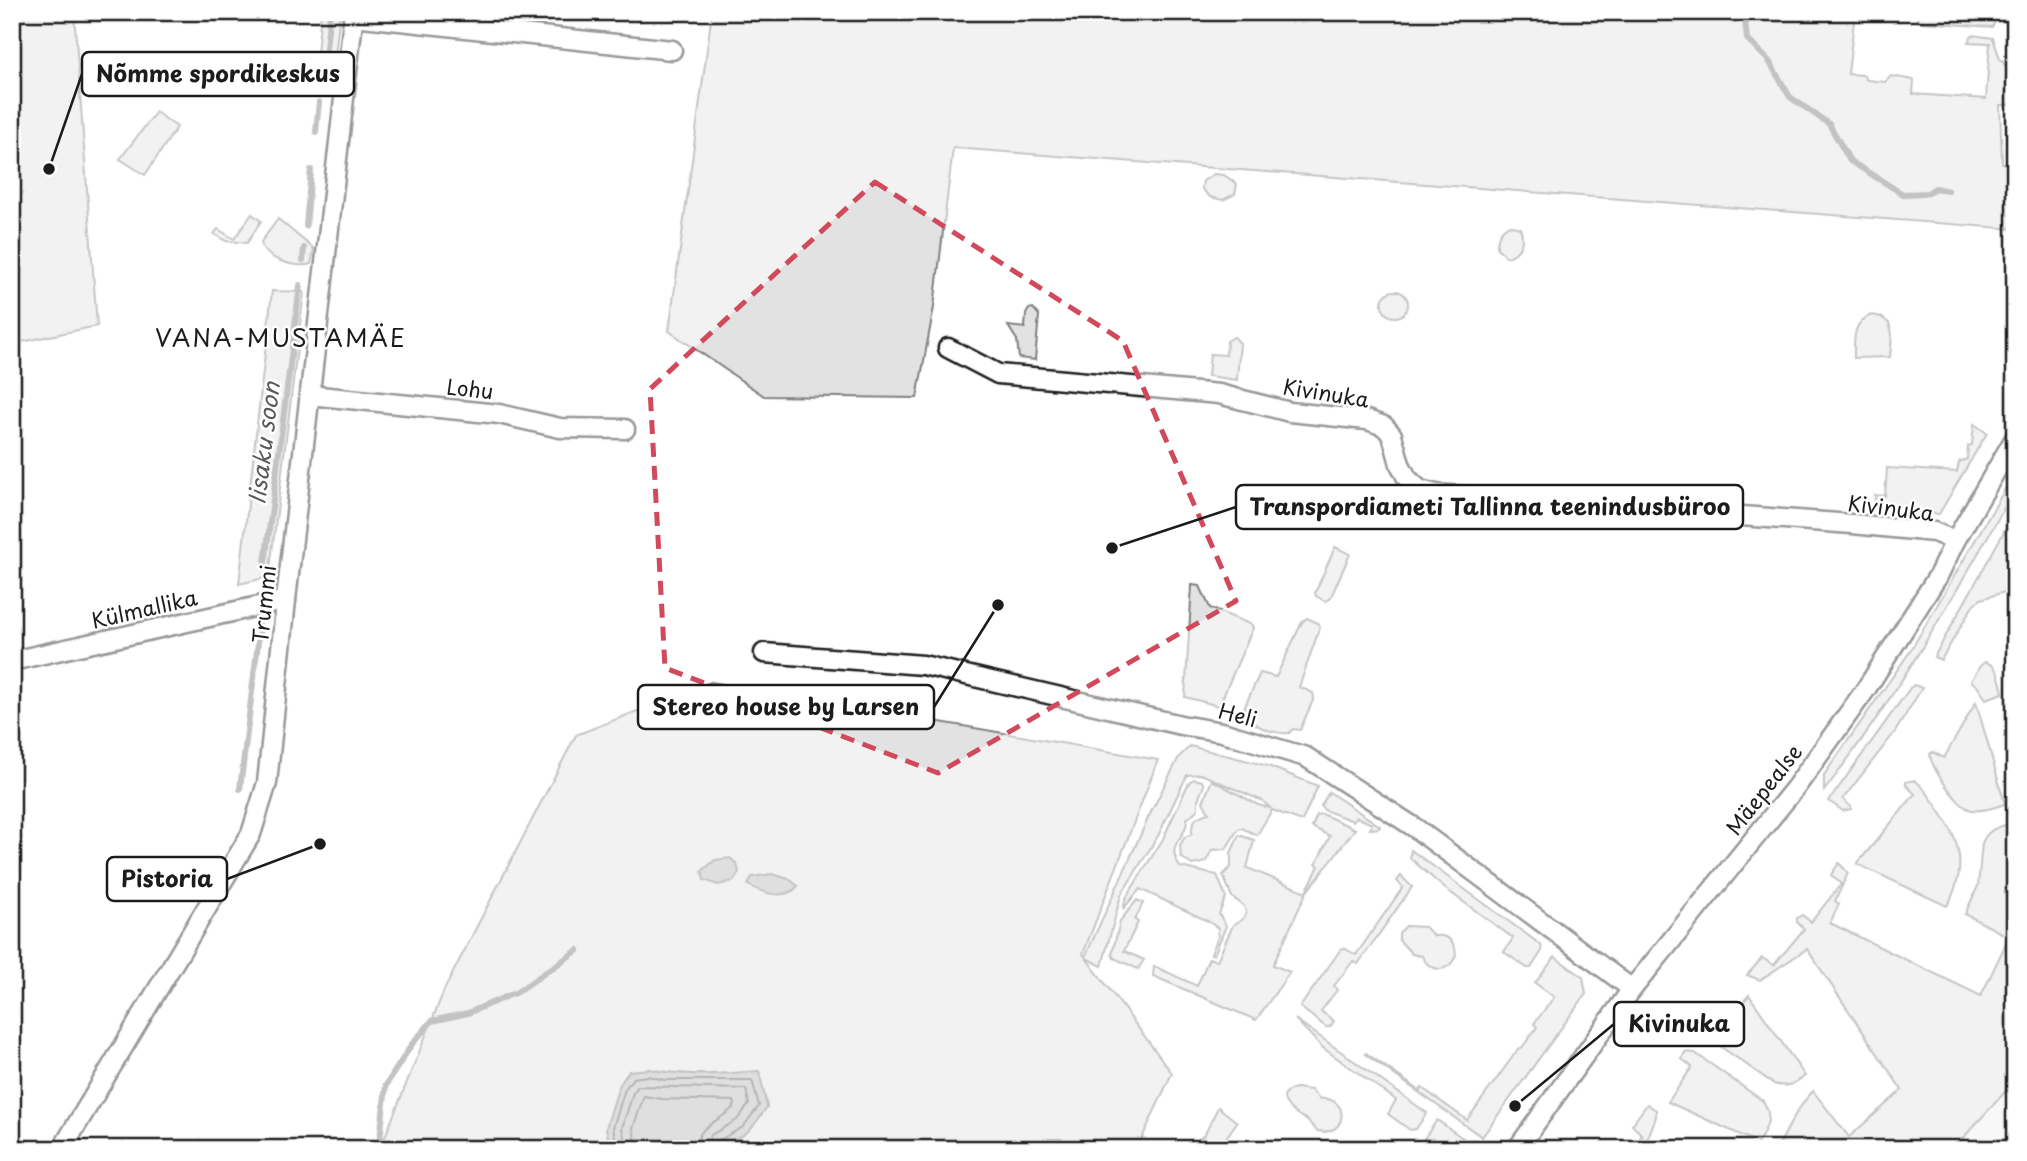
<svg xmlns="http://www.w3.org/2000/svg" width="2027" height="1161" viewBox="0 0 2027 1161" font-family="'Playpen Sans',sans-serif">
  <rect width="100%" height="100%" fill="#fff"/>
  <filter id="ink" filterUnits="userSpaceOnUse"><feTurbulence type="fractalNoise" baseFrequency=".0143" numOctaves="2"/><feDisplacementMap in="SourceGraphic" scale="14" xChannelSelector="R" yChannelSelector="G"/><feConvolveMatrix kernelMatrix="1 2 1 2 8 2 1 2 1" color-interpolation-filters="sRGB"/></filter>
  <g filter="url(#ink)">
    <polygon fill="#f0f0f0" points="2015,1081 2015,1149 1953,1149"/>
    <g fill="#e2e2e2" stroke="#7f7f7f" stroke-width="2">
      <polygon points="12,12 74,12 97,326 12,344"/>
      <polygon points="321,12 340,12 334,64 328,69 318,66 314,60 317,53"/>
      <polygon points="712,12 1855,12 1848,74 1863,75 1867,80 1885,82 1891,76 1914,80 1913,94 1986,99 1990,43 1968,42 1972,35 1993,38 2000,59 2015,76 2015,100 2008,105 2000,105 2002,163 2015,163 2015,229 953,148 934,307 917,398 764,396 669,331"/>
      <polygon points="1916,12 1997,12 1996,20 1992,27 1922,22 1916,17"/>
      <polygon points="156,112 177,127 145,175 120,159"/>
      <polygon points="1214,174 1224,175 1237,184 1235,194 1223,200 1210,197 1202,189 1203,181"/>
      <polygon points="252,214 261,221 247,243 226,241 214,234 218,229 234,239"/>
      <path d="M278,219L314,249L311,264C296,269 263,259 261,242Z"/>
      <path d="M1509,225L1520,228C1525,240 1521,253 1507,257L1497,248C1497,237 1499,231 1509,225Z"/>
      <circle cx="1395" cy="304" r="13"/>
      <polygon points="272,291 304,292 269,577 239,584"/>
      <polygon points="1033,308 1039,315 1035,360 1019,358 1017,340 1008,326 1025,328 1026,314 1029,309"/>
      <path d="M1872,315L1881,317L1889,323L1892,334L1890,357L1854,358C1854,339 1852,322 1872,315Z"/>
      <polygon points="1234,337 1240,343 1237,380 1208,376 1210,354 1226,355 1227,341"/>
      <polygon points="1974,424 1987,433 1939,514 1874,510 1875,495 1885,496 1887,468 1957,472 1959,462 1967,459 1968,446 1972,445"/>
      <path d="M2015,472V489C1956,593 1897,696 1824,791V775L1911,650Z"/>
      <polygon points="2015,512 2015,600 2011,590 1981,599 1974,604 1941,660 1934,657"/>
      <polygon points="1335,547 1350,554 1330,599 1325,601 1316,596 1315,593"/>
      <polygon points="1192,585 1200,586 1210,608 1252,625 1253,628 1219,706 1185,697"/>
      <path d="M1307,618L1318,623L1320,627L1299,687L1313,693L1314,698L1300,730L1293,729L1289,733C1277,734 1260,729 1252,721L1250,710L1244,708L1260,673L1276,677L1302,622Z"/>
      <path d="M1985,662C1999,665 2000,681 2003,693L1986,699L1977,686L1971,681L1980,666Z"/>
      <path d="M711,682L1158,760L1083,954L1085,957L1150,814L1179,757L1190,746L1268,766L1318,786L1302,821L1272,810L1257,835L1242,828L1238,829L1226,849L1212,850L1206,862L1192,865L1181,857L1180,845L1185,837L1192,834C1191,820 1197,816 1209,813L1203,802L1212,780L1258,805L1270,808L1263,801L1201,774L1187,775L1158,836L1121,895L1102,966L1086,958L1172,1073L1137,1149H703C736,1144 748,1132 767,1107L759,1072C725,1074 682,1077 649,1069L606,1128L611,1149H380L445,988L576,735Z"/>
      <polygon points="1914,685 1922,688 1895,732 1843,799 1851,807 1851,809 1843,811 1829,801 1910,688"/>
      <path d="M1976,702L2005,804C1995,807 1982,812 1972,810C1958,807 1931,768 1930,754L1933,752L1944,758Z"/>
      <path d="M1194,779L1202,781L1204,785L1198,800V809L1187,819C1187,840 1164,842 1180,867C1192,869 1204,873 1217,875L1226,897L1219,914L1226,926L1214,955L1211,954L1219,935L1217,933L1219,929L1208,921L1140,889L1123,909L1126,898L1163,839L1189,782Z"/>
      <path d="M1914,780C1923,785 1929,796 1935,804C1960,839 1969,867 1947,906L1857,864L1915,794L1906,785V782Z"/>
      <polygon points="1329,792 1380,826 1379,828 1370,829 1372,824 1356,817 1353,821 1324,810 1321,806"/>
      <polygon points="1322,814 1355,829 1306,893 1273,965 1290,972 1256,1020 1153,976 1154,966 1197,986 1209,958 1217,961 1233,925 1242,920 1246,913 1244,906 1232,897 1223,875 1231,867 1231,853 1239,835 1254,840 1247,868 1306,892 1319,866 1316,864 1330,836 1312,827 1317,815"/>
      <path d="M2011,824L2015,838V1081L1953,1149H1777C1789,1127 1796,1109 1813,1091L1849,1137L1902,1090L1807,949L1760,980L1747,975L1762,958L1774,965L1804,929L1797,922V918L1802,915L1811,922L1841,884L1831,875L1839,863L1848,873L1835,901L1839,904L1830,923L1981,996L2009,937L1965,914L1978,886L1982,843C1987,830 1998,826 2011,824Z"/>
      <polygon points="1411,850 1541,945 1542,951 1531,968 1527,968 1504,952 1513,938 1443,887 1410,858"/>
      <polygon points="1401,876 1412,887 1358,964 1353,961 1334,986 1337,990 1321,1011 1334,1021 1330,1027 1326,1027 1300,1007 1341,949 1344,948 1356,955 1403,887 1397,881"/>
      <polygon points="1137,900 1143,903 1135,920 1138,922 1124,951 1144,960 1138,969 1114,958 1112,954 1120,921"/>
      <path d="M1406,926L1425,927L1434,936C1447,934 1455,941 1456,954C1451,973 1430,974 1422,956L1412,954L1399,940V933Z"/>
      <polygon points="1555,957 1583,977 1586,994 1482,1137 1365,1054 1366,1053 1420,1091 1422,1088 1467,1120 1519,1048 1521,1049 1537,1027 1534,1024 1554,997 1535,983"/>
      <path d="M1749,995L1805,1076C1794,1084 1787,1088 1774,1084L1710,1039L1707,1031L1708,1022L1713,1019L1723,1026Z"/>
      <polygon points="1295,1019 1427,1113 1416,1129 1410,1130 1388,1114 1396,1100 1323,1048"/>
      <path d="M1685,1052L1695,1053L1763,1101C1774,1117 1766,1128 1758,1143L1668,1102L1692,1067L1682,1059Z"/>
      <path d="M1296,1088L1311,1090L1320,1099C1350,1096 1348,1137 1318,1131C1313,1128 1309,1121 1305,1119C1295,1114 1269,1095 1296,1088Z"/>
      <polygon points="1647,1104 1656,1110 1656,1117 1647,1140 1650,1143 1648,1149 1633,1149 1642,1135 1632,1125"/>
      <polygon points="1218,1107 1237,1122 1221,1145 1224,1148 1188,1149 1205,1134"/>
      <polygon points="1437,1120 1477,1148 1477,1149 1422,1149 1420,1147 1421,1143"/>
    </g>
    <g fill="#b8b8b8" stroke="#7a7a7a" stroke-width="2">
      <polygon points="730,858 737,864 739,872 734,881 718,885 704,880 702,871 715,860"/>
      <path d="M772,874L789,879L798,886C785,901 762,893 748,885L752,877Z"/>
      <path d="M649,1069C682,1077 725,1074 759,1071L767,1107C761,1115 754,1127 746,1133C713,1158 652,1149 611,1149L606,1128L619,1086L629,1071Z"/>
    </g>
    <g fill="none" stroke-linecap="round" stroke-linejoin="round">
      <g stroke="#5a5a5a" stroke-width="2">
        <polyline points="618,1149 613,1128 625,1089 633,1078 648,1076 664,1080 752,1080 759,1106 743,1127 718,1141 715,1149"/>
        <polyline points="627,1149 622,1128 633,1093 638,1086 746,1089 749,1104 737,1120 711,1135 706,1149"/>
        <path d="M637,1149L633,1128L644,1096L662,1099L734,1101L735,1105C722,1123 697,1122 696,1149"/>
      </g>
      <g stroke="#7a7a7a" stroke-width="6">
        <polyline points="1396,12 1404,12"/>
        <polyline points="1740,12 1745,20 1747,39 1769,61 1790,97 1829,124 1850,161 1903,194 1928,193 1935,188 1948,191"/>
        <polyline points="324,66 330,12"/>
        <polyline points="316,132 319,102"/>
        <polyline points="306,226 311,170"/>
        <polyline points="303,260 304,248"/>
        <polyline points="265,563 300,285"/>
        <polyline points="240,789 260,626"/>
        <polyline points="379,1149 386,1085 412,1044 432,1021 468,1013 517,992 578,950"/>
      </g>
      <defs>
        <g id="street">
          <polyline points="353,16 672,50"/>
          <polyline points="948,348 998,374 1219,394 1290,412 1367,420 1384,426 1392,435 1400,464 1407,478 1420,490 1436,494 1852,524 1934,532 1955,541"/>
          <polyline points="309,395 499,414 560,428 625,429"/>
          <polyline points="764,653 923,665 1181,725 1222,732 1306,757 1414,827 1632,989"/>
          <polyline points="12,661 286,600"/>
          <polyline points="62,1149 251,834 267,783 286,600 354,12"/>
          <polyline points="1517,1149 1632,989 1796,787 1866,689 1938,576 1955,541 2015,438"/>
        </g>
      </defs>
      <use href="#street" stroke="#1c1c1c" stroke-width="23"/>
      <use href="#street" stroke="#fff" stroke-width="18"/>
    </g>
  </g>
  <path d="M0 0H2027V1161H0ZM875,182L1123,341L1236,601L938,773L665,668L650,389Z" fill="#fff" fill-opacity=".55" fill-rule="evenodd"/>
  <path fill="none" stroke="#d1495b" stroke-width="5" stroke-dasharray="14 9" stroke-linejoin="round" d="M875,182L1123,341L1236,601L938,773L665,668L650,389Z"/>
  <g text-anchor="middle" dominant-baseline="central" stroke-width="5" stroke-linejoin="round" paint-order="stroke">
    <g font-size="21" fill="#1c1c1c" stroke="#fff">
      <text transform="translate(470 388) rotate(6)">Lohu</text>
      <text transform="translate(1326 392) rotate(9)">Kivinuka</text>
      <text transform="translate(1891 507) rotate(7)">Kivinuka</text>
      <text transform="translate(263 604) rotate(-84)">Trummi</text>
      <text transform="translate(144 608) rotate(-13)">Külmallika</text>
      <text transform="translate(1238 714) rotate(14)">Heli</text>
      <text transform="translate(1763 789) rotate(-52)">Mäepealse</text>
    </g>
    <g font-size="23" font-style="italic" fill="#5a5a5a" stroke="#fff">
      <text transform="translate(263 443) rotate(-83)">Iisaku soon</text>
    </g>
    <g font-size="24" letter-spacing="2" fill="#1c1c1c" stroke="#fff">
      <text x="281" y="337">VANA-MUSTAMÄE</text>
    </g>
  </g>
  <path fill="none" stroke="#1c1c1c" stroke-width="2.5" d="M49 169L82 74M1112 548L1236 507M998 605L934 707M320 844L227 879M1515 1106L1614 1024"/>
  <g fill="#1c1c1c" stroke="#fff" stroke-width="2.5">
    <circle cx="49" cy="169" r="7"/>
    <circle cx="1112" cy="548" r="7"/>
    <circle cx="998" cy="605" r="7"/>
    <circle cx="320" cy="844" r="7"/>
    <circle cx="1515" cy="1106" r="7"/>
  </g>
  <g fill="#fff" stroke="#1c1c1c" stroke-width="2.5">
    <rect x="82" y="52" width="272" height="44" rx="7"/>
    <rect x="1236" y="485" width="507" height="44" rx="7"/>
    <rect x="638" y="685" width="296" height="44" rx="7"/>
    <rect x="107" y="857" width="120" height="44" rx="7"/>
    <rect x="1614" y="1002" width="130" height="44" rx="7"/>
  </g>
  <g font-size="23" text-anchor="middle" font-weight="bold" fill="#1c1c1c">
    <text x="218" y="82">Nõmme spordikeskus</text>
    <text x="1490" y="515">Transpordiameti Tallinna teenindusbüroo</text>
    <text x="786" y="715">Stereo house by Larsen</text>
    <text x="167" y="887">Pistoria</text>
    <text x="1679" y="1032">Kivinuka</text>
  </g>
  <rect width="2027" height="1161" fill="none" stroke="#fff" stroke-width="42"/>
  <rect x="21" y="21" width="1985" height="1119" fill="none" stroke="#1c1c1c" stroke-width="2.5" filter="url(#ink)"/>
</svg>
